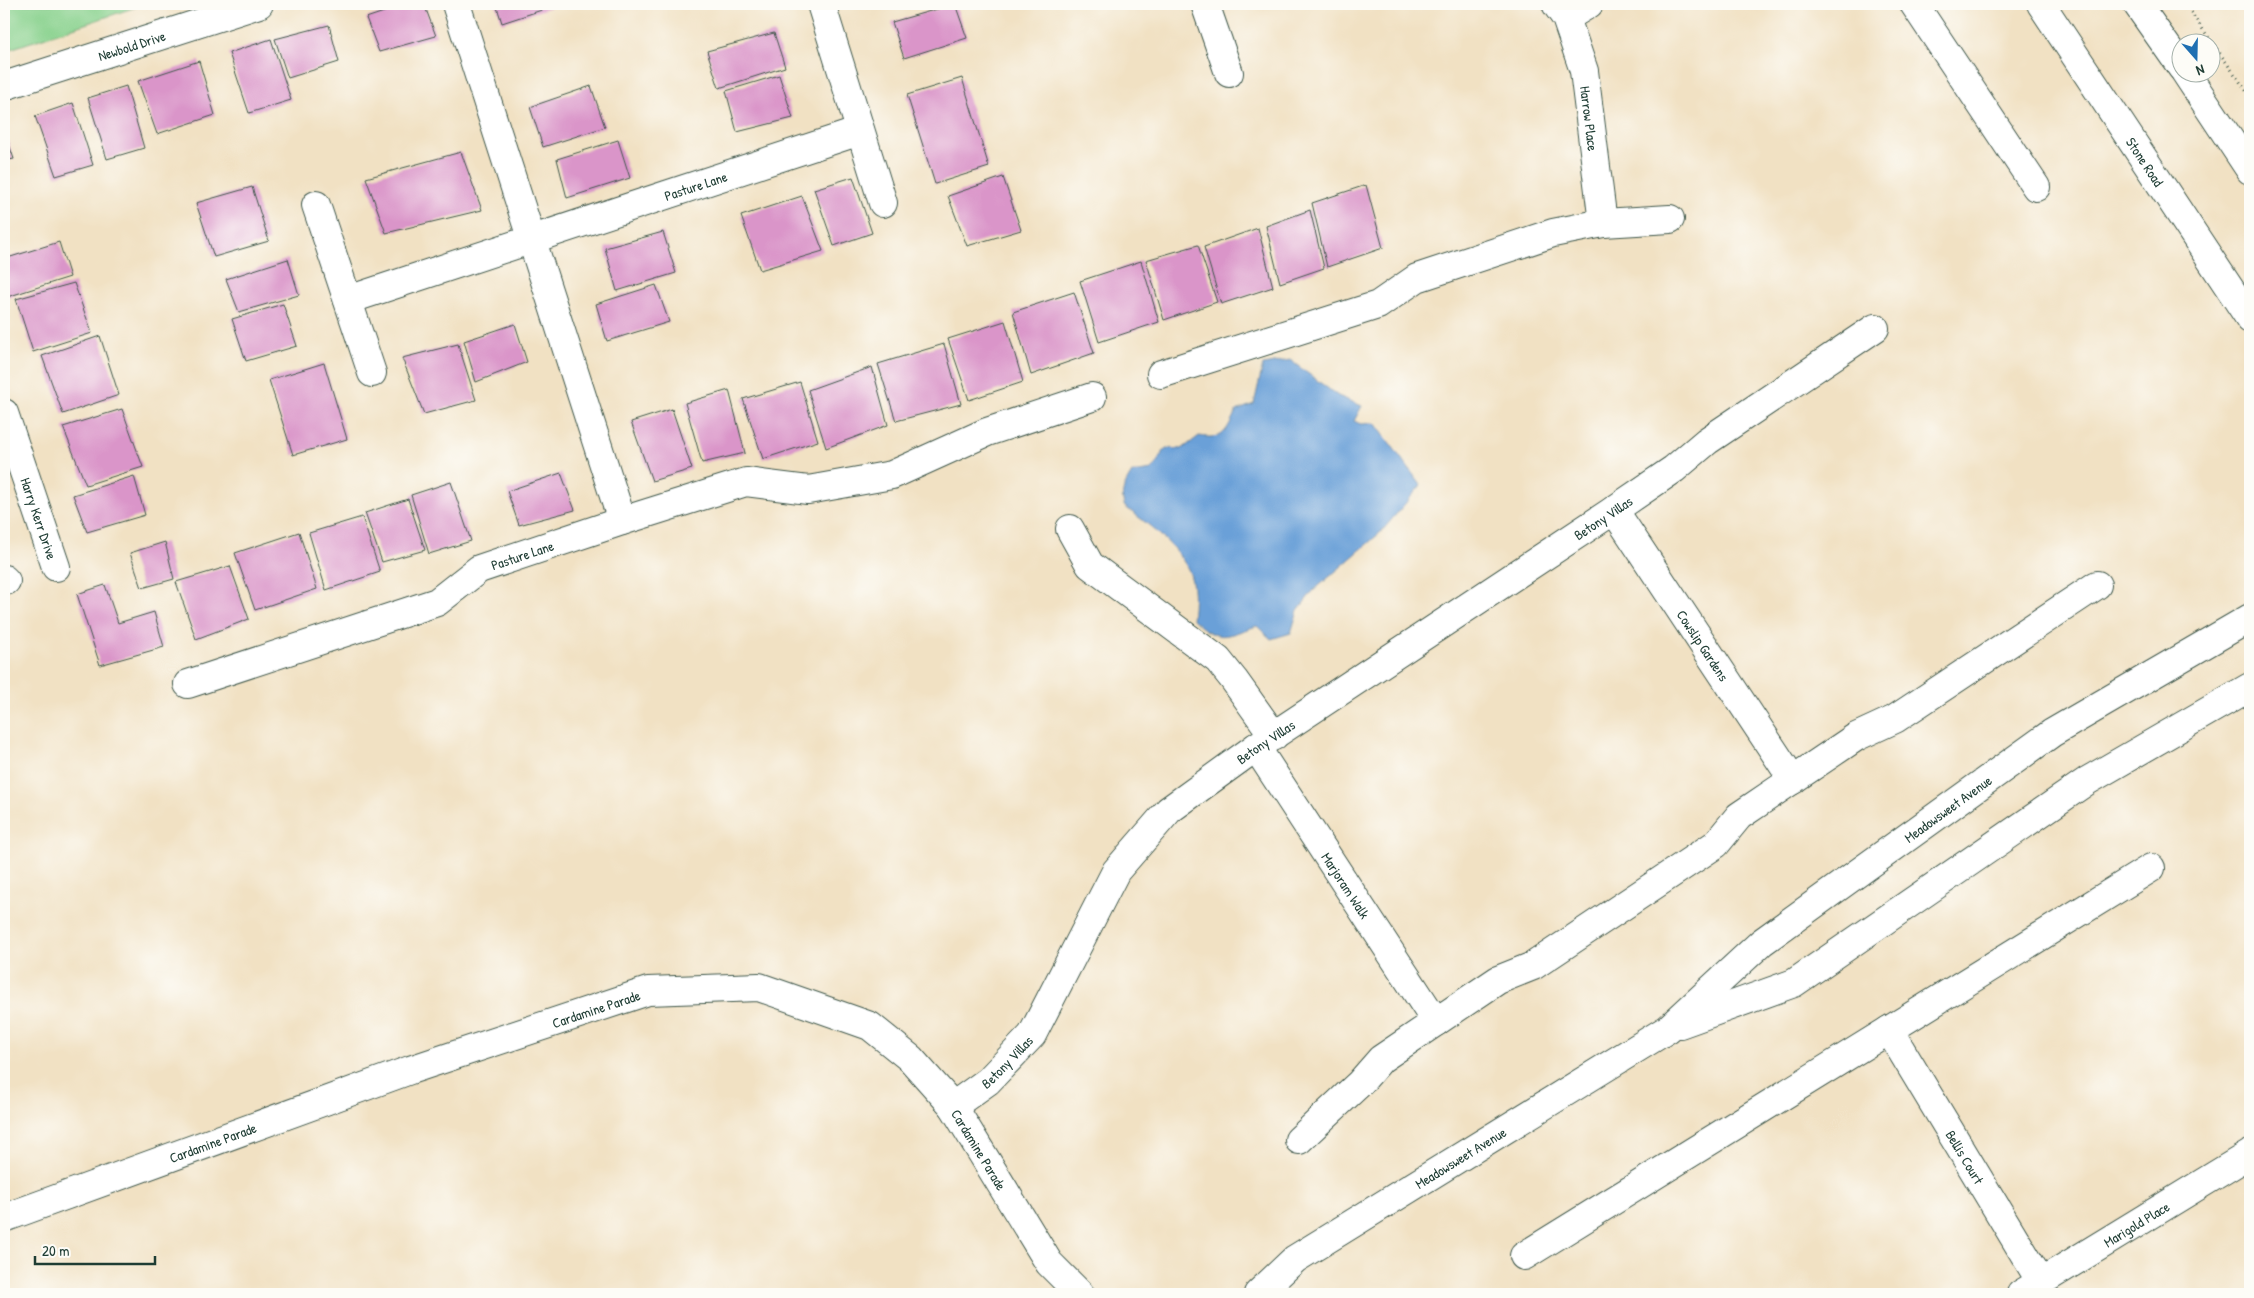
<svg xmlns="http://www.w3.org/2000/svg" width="2254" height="1298" viewBox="0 0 2254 1298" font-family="'Patrick Hand',sans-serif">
  <rect width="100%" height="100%" fill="#fdfcf7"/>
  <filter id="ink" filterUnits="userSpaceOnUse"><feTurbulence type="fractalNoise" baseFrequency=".02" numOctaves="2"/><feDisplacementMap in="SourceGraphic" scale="10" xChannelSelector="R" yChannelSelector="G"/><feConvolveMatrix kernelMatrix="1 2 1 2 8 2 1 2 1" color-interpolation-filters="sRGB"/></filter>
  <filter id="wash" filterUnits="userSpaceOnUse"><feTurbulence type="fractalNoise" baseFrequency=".0096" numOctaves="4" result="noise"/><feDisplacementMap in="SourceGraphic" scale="20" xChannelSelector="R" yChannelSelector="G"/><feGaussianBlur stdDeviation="1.12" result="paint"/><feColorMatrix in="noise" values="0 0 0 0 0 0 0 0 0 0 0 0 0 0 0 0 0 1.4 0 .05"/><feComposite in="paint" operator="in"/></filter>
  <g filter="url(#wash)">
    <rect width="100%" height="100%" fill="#f1e1c3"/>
    <polygon fill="#89d28e" stroke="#548861" points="4,4 145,4 4,51"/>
    <path fill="#6ba0d8" stroke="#456e86" d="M1290,360L1338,396L1362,406L1354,421L1361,424L1375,423L1421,485L1381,532L1313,591L1298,610L1291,633L1271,639L1257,626C1224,636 1220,644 1192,619C1194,603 1195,584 1188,569C1175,544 1147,523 1125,507C1119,494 1125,484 1132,473L1152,470L1166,448L1182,449L1199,436C1224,440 1226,432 1236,411L1254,404L1263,365Z"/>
    <g id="blocks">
      <g fill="#da95c9">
        <polygon points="408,4 424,4 436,36 379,52 366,18"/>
        <polygon points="496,4 557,4 557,5 502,23"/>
        <polygon points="955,4 967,38 904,58 892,22"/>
        <polygon points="329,25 339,62 288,78 275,39"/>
        <polygon points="774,33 785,67 719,88 707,51"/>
        <polygon points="271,39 291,100 249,113 229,53"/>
        <polygon points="199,61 215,115 157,134 138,81"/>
        <polygon points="779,75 793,118 737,132 726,91"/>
        <polygon points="962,78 989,167 935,184 907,95"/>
        <polygon points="126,86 144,148 107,159 88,98"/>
        <polygon points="591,86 605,127 543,147 530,107"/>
        <polygon points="73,103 93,165 56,176 35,116"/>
        <polygon points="4,130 14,159 4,161"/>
        <polygon points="618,140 630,178 567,198 557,159"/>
        <polygon points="461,152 482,210 386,233 366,178"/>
        <polygon points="853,177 872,233 834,246 814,189"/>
        <polygon points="1003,177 1021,230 967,246 948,196"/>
        <polygon points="1366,185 1383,248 1327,267 1312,203"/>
        <polygon points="252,187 269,241 214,257 196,203"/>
        <polygon points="802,196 823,251 760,270 741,216"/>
        <polygon points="1310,210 1324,268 1280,283 1266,226"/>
        <polygon points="1258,228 1273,287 1221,304 1204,247"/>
        <polygon points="663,232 676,273 617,291 605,248"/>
        <polygon points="59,242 70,277 7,297 4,285 4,259"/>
        <polygon points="1198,245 1217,302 1164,320 1146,260"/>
        <polygon points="288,259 299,295 239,312 226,279"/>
        <polygon points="1141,261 1159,322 1099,342 1080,281"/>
        <polygon points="74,283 92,333 33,352 16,299"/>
        <polygon points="656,285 669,322 607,341 596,304"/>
        <polygon points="1074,292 1094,353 1031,375 1013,312"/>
        <polygon points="283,304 297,346 246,361 232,319"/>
        <polygon points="1005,321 1023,382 969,400 948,339"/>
        <polygon points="515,324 527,362 476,382 464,341"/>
        <polygon points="100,336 119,395 63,414 42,356"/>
        <polygon points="458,344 476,400 424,414 402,358"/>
        <polygon points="944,344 961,404 896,421 878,364"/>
        <polygon points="324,363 347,439 293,455 269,380"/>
        <polygon points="872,367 888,425 826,448 808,390"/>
        <polygon points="800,382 818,441 763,459 743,399"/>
        <polygon points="729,390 745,453 702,463 685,403"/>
        <polygon points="122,409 143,467 86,485 63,427"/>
        <polygon points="672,409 692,469 652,481 631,422"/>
        <polygon points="561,473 575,510 519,525 507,491"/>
        <polygon points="134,476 145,515 87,532 73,495"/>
        <polygon points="451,482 471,541 429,554 411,495"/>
        <polygon points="408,499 425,550 382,562 365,513"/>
        <polygon points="362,517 380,572 326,590 309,533"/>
        <polygon points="299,532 317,589 255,610 235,553"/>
        <polygon points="165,542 174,579 142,588 130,553"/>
        <polygon points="230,566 249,619 196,639 176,582"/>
        <polygon points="105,585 118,623 154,612 164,647 100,665 77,594"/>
      </g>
    </g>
  </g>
  <g filter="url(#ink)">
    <use href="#blocks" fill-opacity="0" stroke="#3e5649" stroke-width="1"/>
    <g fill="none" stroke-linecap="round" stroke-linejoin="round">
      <defs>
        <g id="minor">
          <polyline points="456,4 622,521"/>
          <polyline points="821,4 883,203"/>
          <polyline points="1205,4 1229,73"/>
          <path id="s1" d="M1556,4L1566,18L1584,71L1603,223"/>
          <polyline points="1914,4 2036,187"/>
          <polyline points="1566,18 1589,4"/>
          <path id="s2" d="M4,86L259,4"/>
          <polyline points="316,205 372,373"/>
          <path id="s3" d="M348,300L860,131"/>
          <polyline points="1161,374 1378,305 1417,278 1553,233 1603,223 1670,219"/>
          <path id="s4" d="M4,413L56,567"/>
          <path id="s5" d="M1614,510L1793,780"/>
          <polyline points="1070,529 1090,565 1218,660 1234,680 1274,736"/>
          <polyline points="4,579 6,581"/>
          <path id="s6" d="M188,684L437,602L479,569L622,521L746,482L808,490L892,475L987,432L1092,397"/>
          <path id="s7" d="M1256,747L1436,1022"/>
          <polyline points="1680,1024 1794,983 2087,781 2250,687"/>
          <path id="s8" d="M1889,1030L2041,1282"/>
          <path id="s9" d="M953,1106L988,1081L1032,1035L1116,871L1169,810L1256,747L1614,510L1674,469L1707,441L1875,328"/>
          <polyline points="1299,1140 1360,1083 1381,1059 1498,980 1533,966 1716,844 1739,816 1856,737 1895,719 2097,585"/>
          <path id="s10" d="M4,1218L410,1070L648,991L759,987L870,1026L911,1059L953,1106L1049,1263L1080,1294"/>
          <polyline points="1524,1256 2151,868"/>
          <path id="s11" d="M1258,1294L1295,1259L1668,1029L1762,942L2052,733L2250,618"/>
          <path id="s12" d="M2021,1294L2250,1154"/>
        </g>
        <g id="highway">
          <path id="s13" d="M2041,4L2250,319"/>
          <polyline points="2137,4 2182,68"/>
          <polyline points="2185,72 2250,170"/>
        </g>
      </defs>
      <use href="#minor" stroke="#3e5649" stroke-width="30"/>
      <use href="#highway" stroke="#3e5649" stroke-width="30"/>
      <g stroke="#3e5649" stroke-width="3" stroke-dasharray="1 4" stroke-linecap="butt">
        <polyline points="2185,4 2250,96"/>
        <polyline points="2249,583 2246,577 2250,571"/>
      </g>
      <use href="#minor" stroke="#fff" stroke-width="28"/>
      <use href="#highway" stroke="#fff" stroke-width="28"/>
    </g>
  </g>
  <g text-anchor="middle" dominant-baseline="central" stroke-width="4" stroke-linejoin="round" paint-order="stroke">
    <g font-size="14" fill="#1f3d34" stroke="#fdfcf7">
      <text stroke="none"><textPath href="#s2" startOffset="134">Newbold Drive</textPath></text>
      <text stroke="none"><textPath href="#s1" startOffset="121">Harrow Place</textPath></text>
      <text stroke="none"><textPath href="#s13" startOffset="189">Stone Road</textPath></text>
      <text stroke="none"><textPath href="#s3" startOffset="366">Pasture Lane</textPath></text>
      <text stroke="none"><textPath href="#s9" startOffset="895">Betony Villas</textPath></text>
      <text stroke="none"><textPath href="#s4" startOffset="111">Harry Kerr Drive</textPath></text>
      <text stroke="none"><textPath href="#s6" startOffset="361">Pasture Lane</textPath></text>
      <text stroke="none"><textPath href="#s5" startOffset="162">Cowslip Gardens</textPath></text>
      <text stroke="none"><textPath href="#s9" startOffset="490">Betony Villas</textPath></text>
      <text stroke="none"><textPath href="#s11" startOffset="846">Meadowsweet Avenue</textPath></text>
      <text stroke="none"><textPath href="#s7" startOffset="165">Marjoram Walk</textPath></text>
      <text stroke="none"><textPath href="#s10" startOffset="628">Cardamine Parade</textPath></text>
      <text stroke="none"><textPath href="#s9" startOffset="70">Betony Villas</textPath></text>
      <text stroke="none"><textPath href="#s10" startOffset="222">Cardamine Parade</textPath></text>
      <text stroke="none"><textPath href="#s10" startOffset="1078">Cardamine Parade</textPath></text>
      <text stroke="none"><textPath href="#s8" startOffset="148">Bellis Court</textPath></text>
      <text stroke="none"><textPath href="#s11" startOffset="245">Meadowsweet Avenue</textPath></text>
      <text stroke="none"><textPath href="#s12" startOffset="135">Marigold Place</textPath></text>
    </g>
  </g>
  <rect width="2254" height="1298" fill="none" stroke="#fdfcf7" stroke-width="20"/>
  <g transform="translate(2196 58) rotate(160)"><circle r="24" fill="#fdfcf7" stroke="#a4b0a9"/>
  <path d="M0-4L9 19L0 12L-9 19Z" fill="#1f6fb2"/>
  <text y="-8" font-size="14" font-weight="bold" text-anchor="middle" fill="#1f3d34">N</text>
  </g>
  <path d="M35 1256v8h120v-8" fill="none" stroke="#1f3d34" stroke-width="2.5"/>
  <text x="42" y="1256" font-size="15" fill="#1f3d34" stroke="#fdfcf7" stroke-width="4" paint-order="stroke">20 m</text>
</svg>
